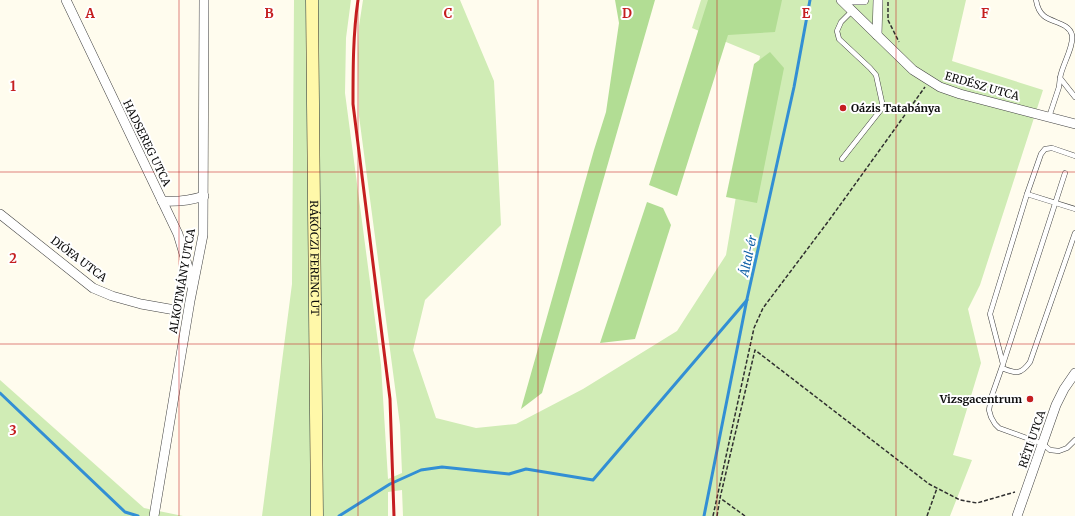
<svg xmlns="http://www.w3.org/2000/svg" width="1075" height="516" viewBox="0 0 1075 516" font-family="Merriweather,serif">
  <rect width="100%" height="100%" fill="#fffcee"/>
  <g fill="#d0ecb5">
    <polygon points="294,0 351,0 346,38 345,93 381,365 388,479 402,473 400,425 359,116 358,54 359,26 363,0 460,0 494,81 501,225 425,300 413,350 436,418 476,428 516,424 583,389 677,331 726,255 760,56 692,28 701,0 966,0 952,61 1043,90 980,285 968,309 981,363 953,455 972,460 950,516 403,516 402,490 388,492 388,516 262,516 292,284"/>
    <polygon points="0,380 144,508 183,516 0,516"/>
  </g>
  <g fill="#b2dd94">
    <polygon points="615,0 655,0 542,393 521,409 594,150 606,112 619,23"/>
    <polygon points="708,0 782,0 775,32 728,35 677,196 649,185"/>
    <polygon points="770,52 784,68 757,203 726,197 754,64"/>
    <polygon points="647,202 663,208 671,225 635,339 600,343"/>
  </g>
  <g fill="none" stroke-linecap="round" stroke-linejoin="round">
    <g stroke="#328fd4" stroke-width="3">
      <polyline points="0,393 125,512 138,516"/>
      <polyline points="339,516 390,484 421,470 442,467 509,474 526,469 593,480 747,300"/>
      <polyline points="704,516 747,299 794,87 810,0"/>
    </g>
    <defs>
      <g id="lane">
        <path d="M1036,0C1037,6 1039,12 1044,16C1053,23 1069,23 1072,35C1074,47 1062,65 1060,78L1075,97"/>
        <polyline points="1049,117 1059,87 1060,78"/>
        <polyline points="842,159 883,107 876,75 870,68 839,39 837,31 841,22 852,11"/>
        <polyline points="1065,173 1003,364 991,398 989,410 991,417 995,424 999,428 1043,444 1050,450 1059,451 1067,448 1075,440"/>
        <polyline points="1027,194 1075,209"/>
        <polyline points="1003,364 990,314 1027,194 1041,154 1045,149 1052,148 1075,156"/>
        <path d="M1002,368C1015,373 1020,376 1030,362L1075,233"/>
      </g>
      <g id="street">
        <polyline points="66,0 178,234 190,274 190,284"/>
        <polyline points="841,0 913,70 940,87 960,94 1075,124"/>
        <polyline points="847,0 864,0"/>
        <polyline points="877,35 878,0"/>
        <path d="M162,201C177,202 189,201 204,196"/>
        <polyline points="0,214 93,288 112,296 141,304 175,310"/>
        <polyline points="154,516 190,301 203,235 204,0"/>
        <polyline points="1017,516 1056,405 1064,389 1075,373"/>
      </g>
      <g id="secondary">
        <path id="s1" d="M312,0L317,516"/>
      </g>
    </defs>
    <use href="#lane" stroke="#404040" stroke-width="5.5"/>
    <use href="#street" stroke="#404040" stroke-width="10"/>
    <use href="#secondary" stroke="#2f2f2f" stroke-width="13"/>
    <g stroke="#2f2f2f" stroke-width="1.5" stroke-dasharray="4 2" stroke-linecap="butt">
      <polyline points="888,2 888,20 899,42"/>
      <polyline points="713,516 754,328 763,308 830,219 925,87"/>
      <polyline points="717,516 720,498"/>
      <polyline points="745,516 720,498 755,350 929,484 960,500 977,503 1015,492"/>
      <polyline points="927,516 937,488"/>
    </g>
    <use href="#lane" stroke="#fff" stroke-width="4.5"/>
    <use href="#street" stroke="#fff" stroke-width="9"/>
    <use href="#secondary" stroke="#fff8a9" stroke-width="12"/>
    <path stroke="#c51e20" stroke-width="3" d="M358,0C353,34 353,69 353,104L390,399L394,516"/>
  </g>
  <path fill="none" stroke="#c51e20" stroke-width="1" stroke-opacity="0.55" d="M179,0V516M358,0V516M538,0V516M717,0V516M896,0V516M0,172H1075M0,344H1075"/>
  <g fill="#c51e20" stroke="#fff" stroke-width="1.5">
    <circle cx="843" cy="108" r="4"/>
    <circle cx="1030" cy="399" r="4"/>
  </g>
  <g text-anchor="middle" dominant-baseline="central" stroke-width="4" stroke-linejoin="round" paint-order="stroke">
    <g font-size="11" fill="#0d0d0d" stroke="#fff">
      <text transform="translate(982 86) rotate(16)">ERDÉSZ UTCA</text>
      <text transform="translate(147 143) rotate(64)">HADSEREG UTCA</text>
      <text stroke="none"><textPath href="#s1" startOffset="258">RÁKÓCZI FERENC ÚT</textPath></text>
      <text transform="translate(79 259) rotate(37)">DIÓFA UTCA</text>
      <text transform="translate(182 281) rotate(-80)">ALKOTMÁNY UTCA</text>
      <text transform="translate(1032 439) rotate(-71)">RÉTI UTCA</text>
    </g>
    <g font-size="11" font-weight="bold" fill="#0d0d0d" stroke="#fff" text-anchor="start">
      <text x="851" y="108">Oázis Tatabánya</text>
      <text x="1022" y="399" text-anchor="end">Vizsgacentrum</text>
    </g>
    <g font-size="12" font-style="italic" fill="#1060a6" stroke="#fff">
      <text transform="translate(748 256) rotate(-78)">Által-ér</text>
    </g>
  </g>
  <g font-size="13" text-anchor="middle" font-weight="bold" fill="#c51e20" stroke="#fff" stroke-width="4" stroke-linejoin="round" paint-order="stroke">
    <text x="90" y="18">A</text>
    <text x="269" y="18">B</text>
    <text x="448" y="18">C</text>
    <text x="627" y="18">D</text>
    <text x="806" y="18">E</text>
    <text x="985" y="18">F</text>
    <text x="13" y="91">1</text>
    <text x="13" y="263">2</text>
    <text x="13" y="435">3</text>
  </g>
</svg>
